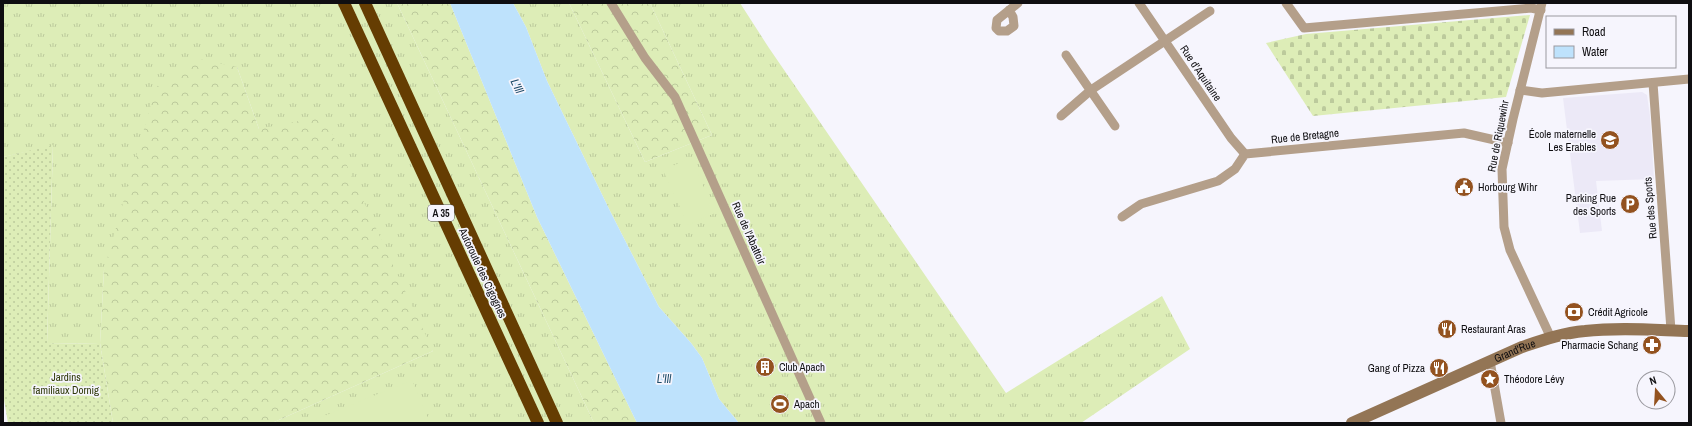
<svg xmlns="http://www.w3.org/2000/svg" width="1692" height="426" viewBox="0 0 1692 426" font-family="'Archivo Narrow',sans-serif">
  <defs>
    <pattern id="grass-tufts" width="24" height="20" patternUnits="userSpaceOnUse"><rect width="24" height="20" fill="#ddedb7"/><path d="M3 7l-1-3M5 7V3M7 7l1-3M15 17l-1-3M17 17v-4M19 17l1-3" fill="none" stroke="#bcca9c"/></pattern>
    <pattern id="forest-crowns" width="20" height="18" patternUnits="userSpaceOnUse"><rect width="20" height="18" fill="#ddedb7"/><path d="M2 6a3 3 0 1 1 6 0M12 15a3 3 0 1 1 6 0" fill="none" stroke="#bcca9c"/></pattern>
    <pattern id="cemetery-stones" width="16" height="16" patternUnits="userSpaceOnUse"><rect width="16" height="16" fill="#ddedb7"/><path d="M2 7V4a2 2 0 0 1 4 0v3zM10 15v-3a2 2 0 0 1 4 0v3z" fill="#bcca9c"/></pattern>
    <pattern id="garden-dots" width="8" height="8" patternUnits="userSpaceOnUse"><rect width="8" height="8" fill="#ddedb7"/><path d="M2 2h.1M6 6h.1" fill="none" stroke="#bcca9c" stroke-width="1.8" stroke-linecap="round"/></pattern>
  </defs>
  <rect width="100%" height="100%" fill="#f6f5fd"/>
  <polygon fill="#ece9f7" points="1642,92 1647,95 1650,116 1654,179 1596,181 1602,231 1580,233 1563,98"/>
  <g fill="url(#grass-tufts)">
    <polygon points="3,3 397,3 594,423 272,423 433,351 259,129 237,67 104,270 100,343 47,344 53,146 3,157"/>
    <polygon points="513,3 569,3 645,162 712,135 650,3 740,3 769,48 1006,393 1162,296 1190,349 1081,423 739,423 719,399 702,358 691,343 659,307 610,211 547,81 526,27"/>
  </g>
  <g fill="url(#forest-crowns)">
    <polygon points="397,3 450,3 537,217 637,423 594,423"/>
    <polygon points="569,3 650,3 712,135 645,162"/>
    <polygon points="199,59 237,67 259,129 324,116 433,351 272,423 113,423 100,343 104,270 156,87"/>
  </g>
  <polygon fill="url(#cemetery-stones)" points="1530,15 1506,97 1313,116 1266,43 1306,34"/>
  <polygon fill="url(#garden-dots)" points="53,145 47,344 100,343 113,423 8,423 3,394 3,157"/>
  <g fill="#ddedb7">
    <polygon points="691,158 715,213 688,225 663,170"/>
    <polygon points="412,380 430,423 307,423"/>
  </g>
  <polygon fill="#bee2fc" points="450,3 513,3 526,27 547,81 610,211 659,307 691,343 702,358 719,399 739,423 637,423 537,217"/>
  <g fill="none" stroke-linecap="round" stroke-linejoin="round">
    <g stroke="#b49f8a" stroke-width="9">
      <polyline points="611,3 645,58 675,97 821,423"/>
      <polyline points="1139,3 1231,138 1245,154"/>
      <polyline points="1286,3 1304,28 1531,8 1541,10"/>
      <polyline points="1542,3 1513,119 1502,169 1504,227 1510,250 1551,338"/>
      <polyline points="1009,10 1013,17 1014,26 1007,31 999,31 996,28 997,20 1018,3"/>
      <polyline points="1066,55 1115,126"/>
      <polyline points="1653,83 1671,330"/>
      <polyline points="1520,90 1542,93 1689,79"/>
      <polyline points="1061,116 1091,90 1210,11"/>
      <polyline points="1122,217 1141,204 1218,181 1235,169 1245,154 1464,133 1508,143"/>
      <polyline points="1490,361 1501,423"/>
    </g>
    <path stroke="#937555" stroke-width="12" id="s1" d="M1352,423L1522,347C1543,340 1563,333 1585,331C1619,327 1655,330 1689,331"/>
    <g stroke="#653d02" stroke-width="12">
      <polyline points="344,3 538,423"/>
      <polyline points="365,3 557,423"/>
    </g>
  </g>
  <defs>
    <symbol id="school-disc" viewBox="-11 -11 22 22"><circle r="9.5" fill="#93521f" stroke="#f6f5fd"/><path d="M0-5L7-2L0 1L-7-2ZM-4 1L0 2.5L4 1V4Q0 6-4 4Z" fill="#fff"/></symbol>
    <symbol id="civic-disc" viewBox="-11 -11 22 22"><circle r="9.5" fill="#93521f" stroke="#f6f5fd"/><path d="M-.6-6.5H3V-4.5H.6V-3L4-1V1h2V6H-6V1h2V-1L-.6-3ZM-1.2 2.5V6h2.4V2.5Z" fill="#fff"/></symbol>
    <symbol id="parking-disc" viewBox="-11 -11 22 22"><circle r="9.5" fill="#93521f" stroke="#f6f5fd"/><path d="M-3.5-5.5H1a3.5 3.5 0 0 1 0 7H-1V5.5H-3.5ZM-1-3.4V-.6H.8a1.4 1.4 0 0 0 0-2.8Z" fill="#fff"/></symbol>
    <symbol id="bank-disc" viewBox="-11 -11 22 22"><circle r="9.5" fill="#93521f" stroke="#f6f5fd"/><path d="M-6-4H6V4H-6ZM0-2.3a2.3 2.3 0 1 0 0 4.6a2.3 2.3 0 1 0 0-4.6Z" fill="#fff"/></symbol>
    <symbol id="restaurant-disc" viewBox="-11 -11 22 22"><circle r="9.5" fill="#93521f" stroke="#f6f5fd"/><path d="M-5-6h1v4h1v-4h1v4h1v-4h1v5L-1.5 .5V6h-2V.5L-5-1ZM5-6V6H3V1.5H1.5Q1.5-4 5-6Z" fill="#fff"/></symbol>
    <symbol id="pharmacy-disc" viewBox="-11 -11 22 22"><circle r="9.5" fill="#93521f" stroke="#f6f5fd"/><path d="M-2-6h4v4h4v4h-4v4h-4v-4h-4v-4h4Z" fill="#fff"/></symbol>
    <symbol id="building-disc" viewBox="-11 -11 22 22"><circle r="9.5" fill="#93521f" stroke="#f6f5fd"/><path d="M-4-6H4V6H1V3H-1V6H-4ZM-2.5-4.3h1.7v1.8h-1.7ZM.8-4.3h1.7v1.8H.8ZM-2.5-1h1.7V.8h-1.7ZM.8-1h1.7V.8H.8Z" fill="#fff"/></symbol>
    <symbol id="sight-disc" viewBox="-11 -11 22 22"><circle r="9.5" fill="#93521f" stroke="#f6f5fd"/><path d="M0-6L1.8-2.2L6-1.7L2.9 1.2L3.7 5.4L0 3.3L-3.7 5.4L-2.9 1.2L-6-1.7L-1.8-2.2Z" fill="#fff"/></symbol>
    <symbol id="stadium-disc" viewBox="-11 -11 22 22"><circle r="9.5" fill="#93521f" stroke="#f6f5fd"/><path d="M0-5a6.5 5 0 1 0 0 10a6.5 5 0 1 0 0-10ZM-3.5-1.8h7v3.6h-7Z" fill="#fff"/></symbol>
  </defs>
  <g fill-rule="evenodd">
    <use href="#school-disc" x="1599" y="129" width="22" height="22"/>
    <use href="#civic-disc" x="1453" y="176" width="22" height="22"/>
    <use href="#parking-disc" x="1619" y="193" width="22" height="22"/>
    <use href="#bank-disc" x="1563" y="301" width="22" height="22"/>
    <use href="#restaurant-disc" x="1436" y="318" width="22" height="22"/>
    <use href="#pharmacy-disc" x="1641" y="334" width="22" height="22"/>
    <use href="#building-disc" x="754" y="356" width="22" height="22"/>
    <use href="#restaurant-disc" x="1428" y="357" width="22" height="22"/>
    <use href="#sight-disc" x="1479" y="368" width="22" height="22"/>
    <use href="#stadium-disc" x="769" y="393" width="22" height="22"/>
  </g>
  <g text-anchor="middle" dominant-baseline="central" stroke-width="3.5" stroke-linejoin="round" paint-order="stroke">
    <rect fill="#f6f5fd" stroke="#545358" stroke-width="1" x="428" y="205" width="26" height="16" rx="3"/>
    <g font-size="10" font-weight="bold" fill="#0f0e11">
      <text x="441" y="213">A 35</text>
    </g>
    <g font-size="11" fill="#0f0e11" stroke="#f6f5fd">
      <text transform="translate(1201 73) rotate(56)">Rue d'Aquitaine</text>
      <text transform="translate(1305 136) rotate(-6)">Rue de Bretagne</text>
      <text transform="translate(1498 136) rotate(-79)">Rue de Riquewihr</text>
      <text transform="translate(1650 208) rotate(-95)">Rue des Sports</text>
      <text transform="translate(749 233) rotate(66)">Rue de l'Abattoir</text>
      <text transform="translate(483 273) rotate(65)">Autoroute des Cigognes</text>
      <text stroke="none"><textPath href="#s1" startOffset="178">Grand'Rue</textPath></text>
    </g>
    <g font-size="11" fill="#0f0e11" stroke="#f6f5fd" text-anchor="start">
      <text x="1596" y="134" text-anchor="end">École maternelle<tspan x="1596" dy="13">Les Erables</tspan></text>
      <text x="1478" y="187">Horbourg Wihr</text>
      <text x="1616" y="198" text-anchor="end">Parking Rue<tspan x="1616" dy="13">des Sports</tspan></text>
      <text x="1588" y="312">Crédit Agricole</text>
      <text x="1461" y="329">Restaurant Aras</text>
      <text x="1638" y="345" text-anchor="end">Pharmacie Schang</text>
      <text x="779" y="367">Club Apach</text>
      <text x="1425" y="368" text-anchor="end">Gang of Pizza</text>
      <text x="1504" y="379">Théodore Lévy</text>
      <text x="794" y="404">Apach</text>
    </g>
    <g font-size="11" fill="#2e3808" stroke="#f6f5fd">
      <text x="66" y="377">Jardins<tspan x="66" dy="13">familiaux Dornig</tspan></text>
    </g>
    <g font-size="12" font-style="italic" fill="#1e4c69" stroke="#f6f5fd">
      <text transform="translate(517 86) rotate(65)">L'Ill</text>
      <text x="664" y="379">L'Ill</text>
    </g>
  </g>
  <rect width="1692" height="426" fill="none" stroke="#0f0e11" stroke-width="8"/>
  <rect x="1546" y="16" width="130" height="52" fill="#f6f5fd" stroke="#9a999f"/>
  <rect x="1554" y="29" width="20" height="6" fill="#937555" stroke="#9a999f"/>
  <text x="1582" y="36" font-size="12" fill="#0f0e11">Road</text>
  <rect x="1554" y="46" width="20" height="12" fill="#bee2fc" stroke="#9a999f"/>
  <text x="1582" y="56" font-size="12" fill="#0f0e11">Water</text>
  <g transform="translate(1656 390) rotate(342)"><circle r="19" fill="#f6f5fd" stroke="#9a999f"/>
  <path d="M0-3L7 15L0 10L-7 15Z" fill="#93521f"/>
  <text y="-6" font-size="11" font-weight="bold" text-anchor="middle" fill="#0f0e11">N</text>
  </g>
</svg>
